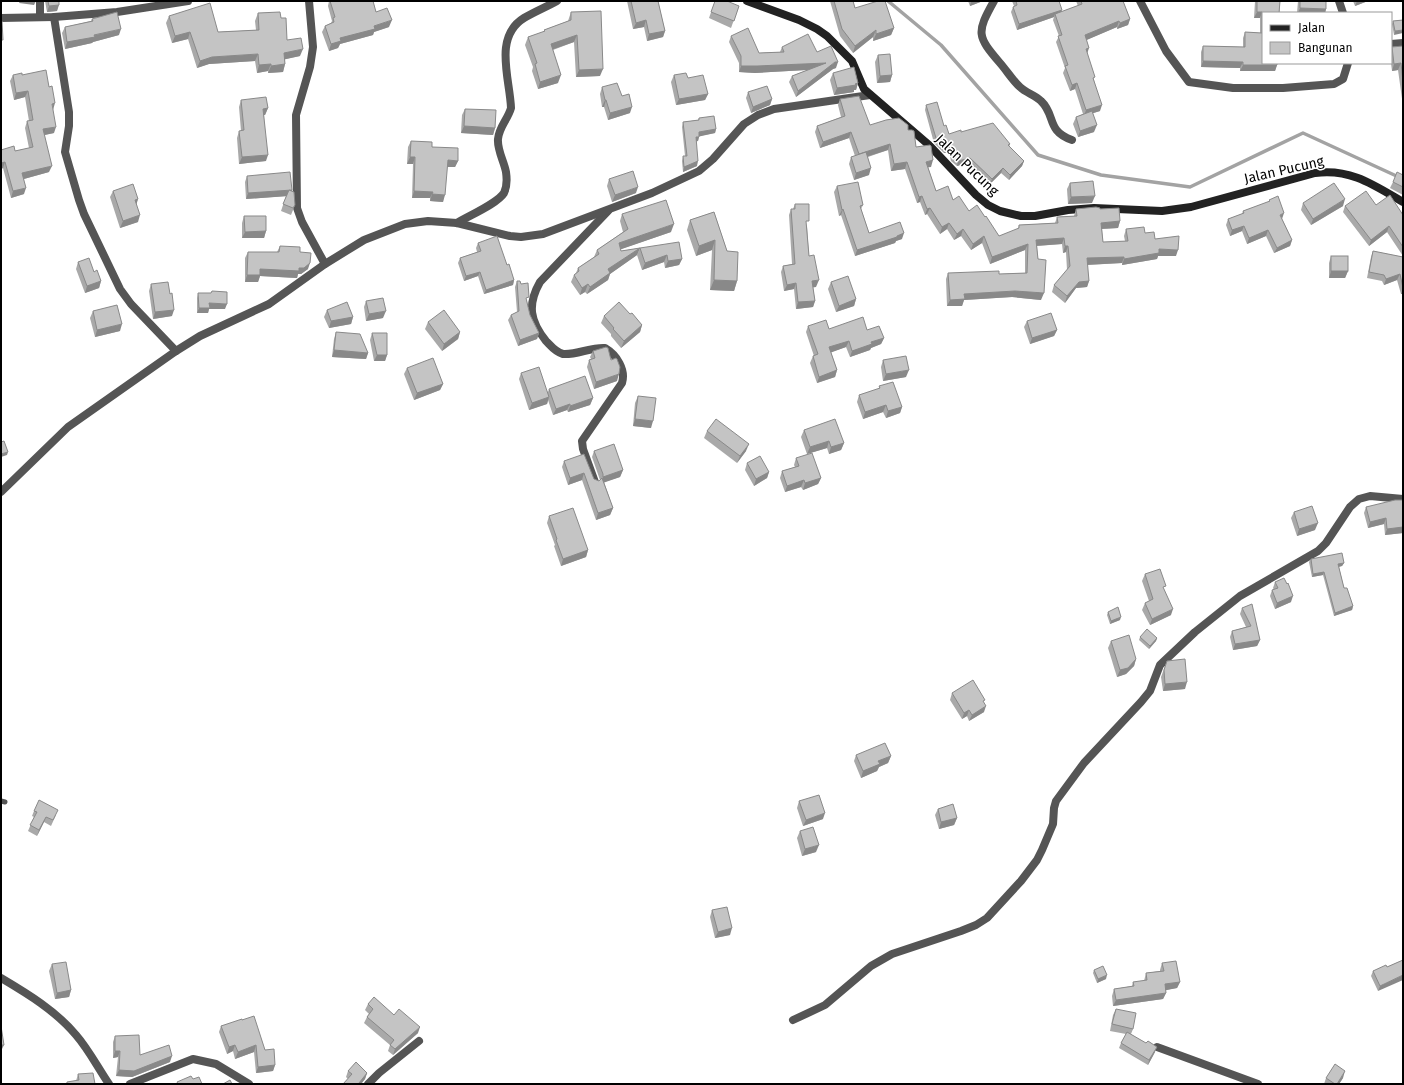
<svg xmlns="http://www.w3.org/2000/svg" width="1404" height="1085" viewBox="0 0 1404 1085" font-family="'Fira Sans',sans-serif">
  <rect width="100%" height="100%" fill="#fff"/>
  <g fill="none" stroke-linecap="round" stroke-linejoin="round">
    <polyline stroke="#a3a3a3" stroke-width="3.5" points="888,1 941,45 1038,155 1101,175 1190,187 1303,133 1403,179"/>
    <polyline stroke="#555" stroke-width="5" points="1,801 5,802"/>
    <g stroke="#555" stroke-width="8">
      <polyline points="309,1 313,47 310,67 296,115 297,208 302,222 325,264"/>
      <path d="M994,1C976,33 977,36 1000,63C1007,71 1013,81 1020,87C1026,93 1035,95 1041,101C1056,115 1046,131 1072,140"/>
      <polyline points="1140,1 1166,51 1189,82 1233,88 1283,88 1334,84 1343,79 1348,63"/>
      <polyline points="1339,1 1343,13"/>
      <polyline points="40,17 40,1"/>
      <polyline points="54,17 69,112 69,126 65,152 79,200 84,214 120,289 131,304 176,351"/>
      <polyline points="1,18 54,17 117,12 188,1"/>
      <polyline points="1391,44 1403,43"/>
      <path d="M457,223C468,216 497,204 504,193C507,187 507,179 506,172C504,161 497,150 498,139C499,127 508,119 511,108C510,79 493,37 524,18C534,12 546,7 557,1"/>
      <path d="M595,482L583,449L582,441L622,383C626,370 617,355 605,348C591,347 577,355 563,354C555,352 551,346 546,341C530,321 527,305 540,282L608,211"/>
      <polyline points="1,492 68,427 176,351 200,336 269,304 325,264 364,240 405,224 428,221 457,223 510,236 521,237 543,234 652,193 699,171 713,159 744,124 758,115 774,109 870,95"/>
      <path d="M1,978C28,994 56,1011 76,1035C89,1050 98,1068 109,1084"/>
      <polyline points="793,1020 825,1005 871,966 892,954 961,931 976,925 987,918 1021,881 1037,860 1042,850 1053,824 1054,808 1056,801 1084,763 1141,702 1150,691 1160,665 1195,632 1240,596 1318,551 1326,543 1350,507 1359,499 1370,496 1403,499"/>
      <polyline points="1157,1047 1258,1084"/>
      <polyline points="130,1084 193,1059 216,1064 249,1084"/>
      <polyline points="368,1084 379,1073 419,1041"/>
    </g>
    <path stroke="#222" stroke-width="8" d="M747,1L799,20L817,29L827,36L852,61L864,89L929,145L976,195L988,205L1000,211L1021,216H1035L1068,210L1094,208L1162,211L1191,207L1315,173C1350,168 1374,185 1403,202"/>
  </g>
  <g fill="#a9a9a9">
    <polygon points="45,1 59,1 57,11 47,12"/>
    <polygon points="329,1 373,1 376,12 389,27 374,32 373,35 340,44 338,48 329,51 322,32 325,26 331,23 332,21 328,6"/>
    <polygon points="627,1 658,1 665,31 663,37 647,41 644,27 633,29"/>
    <polygon points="715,1 739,6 731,28 709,18"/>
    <polygon points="830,1 853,1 855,8 894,28 891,35 873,41 873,37 853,53 840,36"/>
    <polygon points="968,1 983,1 970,6"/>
    <polygon points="1012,1 1059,1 1061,12 1078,6 1076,1 1123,1 1130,19 1128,25 1117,29 1117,27 1086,40 1087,53 1094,80 1100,111 1093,113 1094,132 1078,137 1073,124 1076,117 1083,114 1075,89 1070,91 1063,73 1065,68 1056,42 1059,36 1053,20 1054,17 1017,30 1011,12 1013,7 1014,6"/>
    <polygon points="1255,1 1280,1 1277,65 1275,71 1240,71 1240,68 1201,67 1201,52 1203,46 1243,47 1243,38 1245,32 1260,33 1260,18 1254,18"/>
    <polygon points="1298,1 1326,1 1326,9 1325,13 1297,13"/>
    <polygon points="1353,1 1368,1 1355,6"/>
    <polygon points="571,12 600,76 576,77 574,42 553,50 558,83 538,89 532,71 533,67 525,45 528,37 544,32 544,30 568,21"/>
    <polygon points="258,13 281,18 287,40 300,56 285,59 285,64 283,72 268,73 268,71 257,73 255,61 209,64 197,68 188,39 172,43 166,23 169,16 218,32 256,30 255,21"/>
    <polygon points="92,19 119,35 93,42 92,43 65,49 62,33 65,27 91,21"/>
    <polygon points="1403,20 1394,35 1392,24 1393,21"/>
    <polygon points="731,36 759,53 780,52 782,47 817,52 836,68 833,69 796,97 789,82 792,76 807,70 755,73 739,72 739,63 729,42"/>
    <polygon points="1403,46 1403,106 1398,70 1392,71 1391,63 1391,50 1392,47"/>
    <polygon points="878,55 892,75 890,82 877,83 875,62"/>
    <polygon points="833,73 858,83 856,90 854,90 854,92 834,95 830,80"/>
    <polygon points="13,75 22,75 53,110 54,133 44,135 49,172 24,179 24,194 11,198 3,168 1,169 1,150 15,151 29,148 25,128 27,121 29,121 25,97 14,100 10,81"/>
    <polygon points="674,75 708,94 705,100 676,105 671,82"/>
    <polygon points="602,87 622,96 630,113 608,120 604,107 602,107 600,94"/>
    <polygon points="748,92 772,99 770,105 751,113 746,98"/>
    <polygon points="840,99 870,125 908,130 916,147 931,167 928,167 936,191 953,200 969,211 985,217 999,236 1018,229 1019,225 1055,223 1057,217 1074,216 1076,209 1100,209 1120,221 1118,228 1102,229 1103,242 1125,241 1124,236 1126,229 1145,233 1155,239 1176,256 1158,256 1157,259 1122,265 1122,263 1087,265 1089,281 1087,287 1076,288 1065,303 1052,292 1054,285 1067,270 1066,252 1063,253 1062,244 1037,246 1041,300 1012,297 964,300 962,306 947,306 946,279 948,273 999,274 1025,273 1025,250 990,264 982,243 971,250 961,236 954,240 947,229 940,234 927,214 925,215 920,202 917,203 905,169 891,171 888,150 868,157 869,175 854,180 849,164 851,157 855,156 849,138 820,148 815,132 817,126 841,117 838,105"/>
    <polygon points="241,100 268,108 265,115 264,115 266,161 239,164 237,138 239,131 241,131 239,107"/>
    <polygon points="926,105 944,126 949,134 961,132 1010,144 1009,147 1024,161 1022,166 1009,180 1001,173 990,184 968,163 957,166 951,161 949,152 944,153 934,143 925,110"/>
    <polygon points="465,109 495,128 493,135 461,133 462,115"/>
    <polygon points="699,118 716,129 715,133 699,136 698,141 696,141 697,166 683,172 682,161 683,156 685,156 682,127 683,122 698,120"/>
    <polygon points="411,141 432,147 458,161 455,167 447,167 443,202 430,201 430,198 412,198 413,164 407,164 408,147"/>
    <polygon points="1403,175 1403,195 1390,188 1393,182"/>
    <polygon points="247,176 292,190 295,205 291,215 281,211 286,196 246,199 245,182"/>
    <polygon points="609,179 636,193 612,202 607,186"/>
    <polygon points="1070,183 1092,203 1068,204 1067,189"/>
    <polygon points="837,186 863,205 861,209 869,233 902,239 896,241 895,243 855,256 841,215 839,216 834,192"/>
    <polygon points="113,191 138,199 136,204 138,222 120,228 110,197"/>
    <polygon points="1269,200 1282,219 1292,240 1290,246 1274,253 1266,236 1247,244 1242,231 1230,236 1226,225 1228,219 1242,214 1243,211 1269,202"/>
    <polygon points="1303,203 1343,206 1311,225 1301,210"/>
    <polygon points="795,204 807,226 809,256 816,287 813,287 815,301 813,307 796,309 794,289 784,291 781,272 783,266 792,264 789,215 791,209 793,209"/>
    <polygon points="1376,205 1403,215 1403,256 1387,232 1369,246 1343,212 1345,206"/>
    <polygon points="714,212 737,281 734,291 710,290 712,250 696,256 687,230 690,220"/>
    <polygon points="622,214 671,232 621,249 621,251 640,248 637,255 610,274 608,280 587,294 585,292 580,295 571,282 574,275 576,273 578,268 594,257 597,250 623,232 620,221"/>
    <polygon points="244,216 266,231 264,238 242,238 242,223"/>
    <polygon points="478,243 507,265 514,280 513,285 484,294 478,276 464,281 458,263 460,258 477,252 476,248"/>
    <polygon points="280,246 300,252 308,269 301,274 298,274 297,278 260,276 258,282 245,282 245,258 248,252 277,252"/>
    <polygon points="640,248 682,259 679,265 665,268 664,262 642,270 637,255"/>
    <polygon points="1373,251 1403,257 1403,294 1401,294 1397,280 1384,285 1382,281 1367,278 1371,257"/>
    <polygon points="1331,256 1348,271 1345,278 1329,278 1329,263"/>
    <polygon points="78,262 94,272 101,281 99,288 85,293 76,269"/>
    <polygon points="517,281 527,302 530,315 539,333 537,339 518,346 508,320 511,315 517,312 515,287"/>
    <polygon points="831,282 856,299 854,306 836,312 828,289"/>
    <polygon points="151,284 170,294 172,316 153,319 149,291"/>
    <polygon points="212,291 225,309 209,309 208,313 197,313 197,298 198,293 211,293"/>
    <polygon points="366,301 383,318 366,321 364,307"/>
    <polygon points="327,310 353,317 351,324 329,328 324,317"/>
    <polygon points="93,311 120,331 95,337 90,318"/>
    <polygon points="630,314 642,325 640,332 621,348 611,336 611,334 601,323 604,316"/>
    <polygon points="1027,321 1057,330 1054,336 1030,344 1024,327"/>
    <polygon points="428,322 460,332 458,339 442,351 425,329"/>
    <polygon points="808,326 829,329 867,330 884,338 881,344 871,348 870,350 850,357 846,347 831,352 837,370 835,377 817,383 810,363 813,356 814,356 806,332"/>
    <polygon points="336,332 368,353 366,359 332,357 334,339"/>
    <polygon points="372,333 387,355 385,361 374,361 370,340"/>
    <polygon points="593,351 611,360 617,381 594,389 587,367 589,360 591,359 590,357"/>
    <polygon points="883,360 906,377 883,381 881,367"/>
    <polygon points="407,368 443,384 440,390 414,400 404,374"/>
    <polygon points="521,373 548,392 549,389 593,398 590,405 568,412 567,410 553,415 548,400 547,404 529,410 519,379"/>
    <polygon points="879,386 902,407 900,413 886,418 883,412 863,419 857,402 859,395 879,389"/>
    <polygon points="638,396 651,428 633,426 635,403"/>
    <polygon points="804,430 844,443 841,450 829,454 827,448 807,454 801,437"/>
    <polygon points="707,431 746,451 737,463 704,438"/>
    <polygon points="594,451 623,470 620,477 604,482 613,508 610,515 596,520 582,480 568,485 562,467 564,461 594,479 599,481 600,480 592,457"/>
    <polygon points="796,458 821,478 818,484 803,490 801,487 785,492 780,478 782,471 795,467 794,465"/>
    <polygon points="747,463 769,472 767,478 754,486 745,470"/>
    <polygon points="1403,500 1403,533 1385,535 1384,524 1368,528 1364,513 1366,507"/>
    <polygon points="1294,512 1315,530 1297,536 1291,518"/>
    <polygon points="549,516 588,550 586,557 561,566 554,546 555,545 547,523"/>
    <polygon points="1311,559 1344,563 1342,566 1339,567 1344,588 1353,606 1352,610 1334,616 1323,575 1312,577 1309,562"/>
    <polygon points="1145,574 1164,590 1171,615 1150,625 1142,610 1145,603 1149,601 1142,581"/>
    <polygon points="1275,582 1287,584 1291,602 1275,609 1270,596 1272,590 1274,590 1273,588"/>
    <polygon points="1242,608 1260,640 1257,646 1233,650 1230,637 1232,631 1246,627 1240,614"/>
    <polygon points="1108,612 1120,620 1110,624 1107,615"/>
    <polygon points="1140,637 1157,638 1156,641 1149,649 1139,640"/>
    <polygon points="1111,641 1136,659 1134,666 1126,674 1117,677 1108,648"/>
    <polygon points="1167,661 1185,689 1163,691 1161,677"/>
    <polygon points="952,693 984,703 984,712 969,721 967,716 962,719 950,700"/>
    <polygon points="856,755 891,756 888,763 879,767 877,771 861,778 854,761"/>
    <polygon points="799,801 823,819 803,826 797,808"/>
    <polygon points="938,809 957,818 954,825 939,829 935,815"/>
    <polygon points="34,811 56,815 51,826 44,822 37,836 28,831 34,817 32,816"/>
    <polygon points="800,831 816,852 802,856 797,838"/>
    <polygon points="712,910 730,935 715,938 710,917"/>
    <polygon points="1403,960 1378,991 1371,976 1373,971 1387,967"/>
    <polygon points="1162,963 1180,982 1177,988 1165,990 1166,993 1163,999 1113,1006 1112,996 1114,989 1132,986 1133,982 1144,981 1146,973 1160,971 1160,970"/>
    <polygon points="52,964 71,990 69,997 55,999 49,971"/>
    <polygon points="1094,970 1106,979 1097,983 1093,973"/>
    <polygon points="368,1004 394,1015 418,1033 393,1055 388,1051 390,1045 364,1023 367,1017 369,1014 365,1010"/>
    <polygon points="1116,1009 1133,1029 1131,1034 1155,1052 1148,1065 1119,1048 1121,1043 1126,1034 1110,1031 1113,1015"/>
    <polygon points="242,1020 265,1050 275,1065 273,1071 256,1073 254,1052 235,1059 233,1051 227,1054 219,1032 221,1026"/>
    <polygon points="115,1036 140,1055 170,1062 132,1077 116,1076 118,1057 113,1058 113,1042"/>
    <polygon points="348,1071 367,1073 365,1079 361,1084 343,1084 348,1079 346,1077"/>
    <polygon points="78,1074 95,1084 66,1084 67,1082 76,1081"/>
    <polygon points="1326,1078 1343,1078 1339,1084 1324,1084"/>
  </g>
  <g fill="#898989">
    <polygon points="1,1 11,1 1,2"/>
    <polygon points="20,1 36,1 34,5 19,3"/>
    <polygon points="971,1 983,1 970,6"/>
    <polygon points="1357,1 1368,1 1355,6"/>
    <polygon points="59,5 57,11 47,12 49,6"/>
    <polygon points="1300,8 1326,9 1325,13 1298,13"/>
    <polygon points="1062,10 1060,15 1055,14 1054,17 1017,30 1019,24"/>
    <polygon points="1257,12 1262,12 1260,18 1254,18"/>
    <polygon points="1130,19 1128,25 1117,29 1120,23"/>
    <polygon points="392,20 389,27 374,32 373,35 340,44 338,48 329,51 331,44 340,38"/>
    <polygon points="646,20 644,27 633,29 636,23"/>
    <polygon points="1119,21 1117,27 1082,42 1085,35"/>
    <polygon points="894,28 891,35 873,41 876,34"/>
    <polygon points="121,29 119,35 93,42 92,43 65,49 67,42"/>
    <polygon points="876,30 873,37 853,53 855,46"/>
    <polygon points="1403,30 1403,33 1394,35 1395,31"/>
    <polygon points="665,31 663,37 647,41 649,34"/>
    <polygon points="190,32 188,39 172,43 175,36"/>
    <polygon points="577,35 574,42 548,51 551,44"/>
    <polygon points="1089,48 1087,54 1086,49"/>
    <polygon points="303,49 300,56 282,60 284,53"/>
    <polygon points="258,54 255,61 209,64 197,68 200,61 212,57"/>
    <polygon points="1203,61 1243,62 1240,68 1201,67"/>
    <polygon points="835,62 838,62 836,68 833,69 796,97 798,91"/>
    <polygon points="826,63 824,69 755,73 739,72 741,66"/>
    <polygon points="1401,63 1398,70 1392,71 1394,64"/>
    <polygon points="271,64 268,71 257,73 259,65"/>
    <polygon points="285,64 283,72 268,73 271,66"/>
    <polygon points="1243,65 1277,65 1275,71 1240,71"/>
    <polygon points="603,69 600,76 576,77 579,70"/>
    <polygon points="561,75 558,83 538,89 540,82"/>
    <polygon points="892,75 890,82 877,83 880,76"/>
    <polygon points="858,83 856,90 854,90 854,92 834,95 837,88"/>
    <polygon points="1077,83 1075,89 1070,91 1072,85"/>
    <polygon points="28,91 25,97 14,100 16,93"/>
    <polygon points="708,94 705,100 676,105 679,99"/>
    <polygon points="772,99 770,105 751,113 753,107"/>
    <polygon points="605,100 606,100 604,107 602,107"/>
    <polygon points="55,103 53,110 52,104"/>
    <polygon points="1102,105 1100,111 1084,116 1086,110"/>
    <polygon points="632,107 630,113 608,120 610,113"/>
    <polygon points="268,108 265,115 261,115 263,109"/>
    <polygon points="1097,125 1094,132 1078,137 1080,131"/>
    <polygon points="464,126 495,128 493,135 461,133"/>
    <polygon points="56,127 54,133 40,136 43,129"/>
    <polygon points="716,129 715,133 697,137 699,132"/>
    <polygon points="851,132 849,138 820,148 823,142"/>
    <polygon points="696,137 699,137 698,141 694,142"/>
    <polygon points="890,144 888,150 856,160 859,154"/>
    <polygon points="951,147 949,152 944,153 946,148"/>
    <polygon points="268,155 266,161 239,164 242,157"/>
    <polygon points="410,157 415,157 413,164 407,164"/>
    <polygon points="970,158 968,163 957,166 958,161"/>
    <polygon points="448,160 458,161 455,167 445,167"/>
    <polygon points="933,160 931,167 923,168 926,162"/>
    <polygon points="698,161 697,166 683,172 684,167"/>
    <polygon points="1024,161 1022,166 1009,180 1010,175"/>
    <polygon points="5,162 3,168 1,169 1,163"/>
    <polygon points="907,162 905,169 891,171 894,164"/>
    <polygon points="52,166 49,172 20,180 22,173"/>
    <polygon points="871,168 869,175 854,180 856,173"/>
    <polygon points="1003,168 1001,173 990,184 992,179"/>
    <polygon points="638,187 636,193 612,202 615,195"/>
    <polygon points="26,188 24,194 11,198 13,191"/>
    <polygon points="292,190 289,196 246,199 248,193"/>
    <polygon points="414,191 433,192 430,198 412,198"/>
    <polygon points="432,194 445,195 443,202 430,201"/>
    <polygon points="922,196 920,202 917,203 919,197"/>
    <polygon points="1095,196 1092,203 1068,204 1071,197"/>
    <polygon points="138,199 136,206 135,200"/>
    <polygon points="1345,199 1343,206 1311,225 1313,219"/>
    <polygon points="930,208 927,214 925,215 927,209"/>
    <polygon points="843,209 841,215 839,216 842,210"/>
    <polygon points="1284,213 1282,219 1280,215"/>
    <polygon points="140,215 138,222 120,228 123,221"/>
    <polygon points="1120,221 1118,228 1099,229 1101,223"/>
    <polygon points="949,223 947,229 940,234 942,227"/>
    <polygon points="674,224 671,232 616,251 619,243"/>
    <polygon points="1244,226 1242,231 1230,236 1232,230"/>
    <polygon points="1389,226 1387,232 1369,246 1371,240"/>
    <polygon points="963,229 961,236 954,240 957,234"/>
    <polygon points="1268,230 1266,236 1247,244 1249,238"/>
    <polygon points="266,231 264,238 242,238 245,232"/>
    <polygon points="904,233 902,239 896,241 895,243 855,256 857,250"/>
    <polygon points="984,236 982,243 971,250 973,244"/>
    <polygon points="1064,238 1062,244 1034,246 1036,240"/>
    <polygon points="715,240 712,250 696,256 699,246"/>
    <polygon points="1292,240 1290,246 1274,253 1277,248"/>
    <polygon points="1028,244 1025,250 990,264 992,257"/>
    <polygon points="1065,246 1068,246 1066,252 1063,253"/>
    <polygon points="640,248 637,255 610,274 608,280 587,294 590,287 608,269"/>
    <polygon points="1159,249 1178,250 1176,256 1158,256 1157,259 1122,265 1124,259"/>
    <polygon points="667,255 664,262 642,270 645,263"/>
    <polygon points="1124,257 1122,263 1084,265 1087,258"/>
    <polygon points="682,259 679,265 665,268 668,261"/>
    <polygon points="310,263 308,269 301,274 298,274 297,278 260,276 258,282 245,282 247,275 260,269 299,268"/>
    <polygon points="1331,271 1348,271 1345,278 1329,278"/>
    <polygon points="480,272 478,276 464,281 466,276"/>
    <polygon points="1400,274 1397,280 1384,285 1386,279"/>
    <polygon points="514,280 513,285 484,294 486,290"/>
    <polygon points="714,280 737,281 734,291 710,290"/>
    <polygon points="819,280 816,287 810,288 812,281"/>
    <polygon points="101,281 99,288 85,293 87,286"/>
    <polygon points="1089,281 1087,287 1076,288 1065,303 1067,296 1079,282"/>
    <polygon points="796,283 794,289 784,291 787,285"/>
    <polygon points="588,284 585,292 580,295 582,288"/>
    <polygon points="1403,288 1403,294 1401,294"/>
    <polygon points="1015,291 1044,293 1041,300 1012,297 964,300 962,306 947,306 950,300 964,294"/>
    <polygon points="856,299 854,306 836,312 839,306"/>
    <polygon points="815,301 813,307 796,309 798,302"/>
    <polygon points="209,303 227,304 225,309 209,309 208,313 197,313 199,308"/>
    <polygon points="174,310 172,316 153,319 155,312"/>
    <polygon points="386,311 383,318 366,321 369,314"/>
    <polygon points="353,317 351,324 329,328 331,321"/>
    <polygon points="122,324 120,331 95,337 97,330"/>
    <polygon points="642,325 640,332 621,348 624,341"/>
    <polygon points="1057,330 1054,336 1030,344 1032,338"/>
    <polygon points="460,332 458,339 442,351 444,344"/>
    <polygon points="539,333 537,339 518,346 520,340"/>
    <polygon points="884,338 881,344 871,348 870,350 850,357 852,351 871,342"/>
    <polygon points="849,341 846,347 827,354 829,347"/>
    <polygon points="334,350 368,353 366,359 332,357"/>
    <polygon points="377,355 387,355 385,361 374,361"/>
    <polygon points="837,370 835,377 817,383 819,377"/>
    <polygon points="909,370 906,377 883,381 886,374"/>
    <polygon points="619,374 617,381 594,389 596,382"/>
    <polygon points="443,384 440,390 414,400 417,393"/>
    <polygon points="549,397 547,404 529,410 532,403"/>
    <polygon points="593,398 590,405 568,412 570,406"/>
    <polygon points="570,404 567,410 553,415 556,409"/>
    <polygon points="886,405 883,412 863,419 865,412"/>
    <polygon points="902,407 900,413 886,418 888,411"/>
    <polygon points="635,419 653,421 651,428 633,426"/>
    <polygon points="829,441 827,448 807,454 810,447"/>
    <polygon points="844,443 841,450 829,454 831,447"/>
    <polygon points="749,444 746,451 737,463 740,456"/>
    <polygon points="8,452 7,455 1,457 1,454"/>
    <polygon points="623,470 620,477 600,484 603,477"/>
    <polygon points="769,472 767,478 754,486 756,479"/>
    <polygon points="584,473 582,480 568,485 570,478"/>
    <polygon points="821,478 818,484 803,490 805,483"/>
    <polygon points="804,480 801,487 785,492 787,486"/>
    <polygon points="613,508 610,515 596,520 598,513"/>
    <polygon points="1386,518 1384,524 1368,528 1370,522"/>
    <polygon points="1318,523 1315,530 1297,536 1299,529"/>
    <polygon points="1403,527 1403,533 1385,535 1387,529"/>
    <polygon points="588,550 586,557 561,566 563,559"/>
    <polygon points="1344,563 1342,566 1337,567 1338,564"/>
    <polygon points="1324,572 1323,575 1312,577 1313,574"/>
    <polygon points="1293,596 1291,602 1275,609 1277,603"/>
    <polygon points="1353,606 1352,610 1334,616 1335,613"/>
    <polygon points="1173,609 1171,615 1150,625 1152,619"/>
    <polygon points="1121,617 1120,620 1110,624 1111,621"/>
    <polygon points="1157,638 1156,641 1149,649 1150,646"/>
    <polygon points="1260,640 1257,646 1233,650 1235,644"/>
    <polygon points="1136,659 1134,666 1126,674 1117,677 1120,670"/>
    <polygon points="1187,682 1185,689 1163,691 1165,684"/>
    <polygon points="986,706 984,712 969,721 972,715"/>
    <polygon points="969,710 967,716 962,719 964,713"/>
    <polygon points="891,756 888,763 879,767 877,771 861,778 863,771 878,761"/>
    <polygon points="825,813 823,819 803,826 806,820"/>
    <polygon points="46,817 44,822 37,836 39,830"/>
    <polygon points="957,818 954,825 939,829 941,822"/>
    <polygon points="819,845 816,852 802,856 805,849"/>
    <polygon points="732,928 730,935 715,938 718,932"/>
    <polygon points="1107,975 1106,979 1097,983 1098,979"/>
    <polygon points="1403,975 1403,980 1378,991 1380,986"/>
    <polygon points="1180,982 1177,988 1162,991 1165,984"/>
    <polygon points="71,990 69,997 55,999 57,993"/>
    <polygon points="1166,993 1163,999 1113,1006 1116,1000"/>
    <polygon points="420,1027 418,1033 393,1055 395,1049"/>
    <polygon points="1,1045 4,1045 1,1051"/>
    <polygon points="235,1045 233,1051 227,1054 229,1047"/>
    <polygon points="256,1045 254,1052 235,1059 238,1052"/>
    <polygon points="1157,1047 1155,1052 1148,1065 1149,1060"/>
    <polygon points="115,1051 120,1051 118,1057 113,1058"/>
    <polygon points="172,1056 170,1062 132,1077 116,1076 119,1070"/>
    <polygon points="275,1065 273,1071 256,1073 258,1067"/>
    <polygon points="1345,1071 1343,1078 1339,1084 1337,1084"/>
    <polygon points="367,1073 365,1079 361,1084 358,1084"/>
  </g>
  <g fill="#c4c4c4" stroke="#898989">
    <polygon points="48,1 59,1 59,5 49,6"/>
    <polygon points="330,1 373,1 376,12 387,8 392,20 374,26 375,29 340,38 341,41 331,44 325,26 334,22 333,18 335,17"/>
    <polygon points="631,1 658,1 665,31 649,34 646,20 636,23"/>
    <polygon points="715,1 727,1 739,6 734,21 711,12"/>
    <polygon points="834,1 853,1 855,8 878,1 885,1 894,28 876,34 876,30 855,46 842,29"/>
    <polygon points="1016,1 1059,1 1062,10 1019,24 1013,7 1017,5"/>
    <polygon points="1081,1 1123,1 1130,19 1120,23 1119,21 1085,35 1089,48 1086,49 1095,77 1093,78 1102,105 1086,110 1077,83 1072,85 1065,66 1068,65 1058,36 1062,35 1055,14 1082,4"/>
    <polygon points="1257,1 1280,1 1279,13 1263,13 1263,63 1277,63 1277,65 1243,65 1243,62 1203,61 1203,46 1245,47 1245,32 1262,33 1262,12 1257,12"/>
    <polygon points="1300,1 1326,1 1326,9 1300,8"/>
    <polygon points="210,3 218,32 259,30 258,13 280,12 281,18 286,18 287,40 301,38 303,49 284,53 285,64 271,66 271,64 259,65 258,54 212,57 200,61 190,32 175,36 169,16"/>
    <polygon points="601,11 603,69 579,70 577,35 551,44 561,75 540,82 535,64 537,63 528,37 545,31 544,30 571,20 571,12"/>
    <polygon points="117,12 121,29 94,35 95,37 67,42 65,27 93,21 92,19"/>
    <polygon points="1403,20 1403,30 1395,31 1393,21"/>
    <polygon points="1,21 2,21 3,40 1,40"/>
    <polygon points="748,28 759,53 784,52 782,47 808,34 817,52 831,46 838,62 835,62 798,91 792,76 826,63 757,66 741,66 741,56 731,36"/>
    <polygon points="1403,46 1403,82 1401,63 1394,64 1392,47"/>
    <polygon points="890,54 892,75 880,76 878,55"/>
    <polygon points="854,67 858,83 855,84 856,85 837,88 833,73"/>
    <polygon points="46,70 49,87 52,86 55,103 52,104 56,127 43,129 52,166 22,173 26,188 13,191 5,162 1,163 1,150 14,146 15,151 33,147 27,121 33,120 28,91 16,93 13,75 22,73 22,75"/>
    <polygon points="686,73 688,78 703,75 708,94 679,99 674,75"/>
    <polygon points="617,83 622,96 629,94 632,107 610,113 606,100 605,100 602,87"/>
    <polygon points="767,86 772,99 753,107 748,92"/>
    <polygon points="859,96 870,125 886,120 899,118 908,125 908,130 912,130 914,131 916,147 930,145 931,146 933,160 926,162 936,191 948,186 953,200 959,196 969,211 977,205 985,217 986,216 999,236 1019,228 1019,225 1058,223 1057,217 1077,216 1076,209 1096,207 1100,208 1100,209 1119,208 1120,221 1101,223 1103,242 1128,241 1126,229 1144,227 1145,233 1154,232 1155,239 1179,236 1178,250 1159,249 1159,253 1124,259 1124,257 1087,258 1089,281 1079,282 1067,296 1054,285 1070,266 1068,246 1065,246 1064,238 1036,240 1038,259 1046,260 1044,293 1015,291 964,294 965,299 950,300 948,273 999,271 999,274 1027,273 1028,244 992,257 984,236 973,244 963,229 957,234 949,223 942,227 930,208 927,209 922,196 919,197 907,162 894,164 890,144 859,154 851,132 823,142 817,126 845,116 840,99"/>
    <polygon points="266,97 268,108 263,109 268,155 242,157 239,131 244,130 241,100"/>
    <polygon points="937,102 944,126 946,125 949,134 961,130 961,132 993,123 1010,144 1008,145 1024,161 1010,175 1003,168 992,179 970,158 958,161 953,156 951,147 946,148 936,138 926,105"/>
    <polygon points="465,109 496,110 495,128 464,126"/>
    <polygon points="1092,111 1097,125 1080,131 1076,117"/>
    <polygon points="714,116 716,129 699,132 699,137 696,137 698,161 684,167 683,156 687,156 683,122 699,120 699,118"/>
    <polygon points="411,141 432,142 432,147 458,148 458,161 448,160 445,195 432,194 433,192 414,191 415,157 410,157"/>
    <polygon points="866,152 871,168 856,173 851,157"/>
    <polygon points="633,171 638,187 615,195 609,179"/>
    <polygon points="290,172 292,190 248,193 247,176"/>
    <polygon points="1397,172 1403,175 1403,187 1393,182"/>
    <polygon points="1093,181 1095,196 1071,197 1070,183"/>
    <polygon points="858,182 863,205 860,206 869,233 900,222 904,233 897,236 897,237 857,250 843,209 842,210 837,186"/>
    <polygon points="1334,183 1345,199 1313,219 1303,203"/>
    <polygon points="133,184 138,199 135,200 140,215 123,221 113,191"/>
    <polygon points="289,190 294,192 295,205 293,208 283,204"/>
    <polygon points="1366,191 1376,205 1390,195 1403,215 1403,247 1389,226 1371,240 1345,206"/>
    <polygon points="1278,196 1284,213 1280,215 1292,240 1277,248 1268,230 1249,238 1244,226 1232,230 1228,219 1244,213 1243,211 1270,201 1269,200"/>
    <polygon points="666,200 674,224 619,243 621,251 640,248 608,269 610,273 590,287 588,284 582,288 574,275 579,271 578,268 599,254 597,250 628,229 622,214"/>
    <polygon points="795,204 809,204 809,221 806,221 809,256 814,255 819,280 812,281 815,301 798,302 796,283 787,285 783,266 795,264 791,209 795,209"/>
    <polygon points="714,212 727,251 738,252 737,281 714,280 715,240 699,246 690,220"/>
    <polygon points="244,216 266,216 266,231 245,232"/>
    <polygon points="497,236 507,265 509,264 514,280 486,290 480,272 466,276 460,258 481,251 478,243"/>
    <polygon points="679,242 682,259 668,261 667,255 645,263 640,248"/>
    <polygon points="280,246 300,247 300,252 311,253 310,263 304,268 299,268 299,271 260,269 260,275 247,275 248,252 279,252"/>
    <polygon points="1373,251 1403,257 1403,288 1400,274 1386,279 1384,275 1369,272"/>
    <rect x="1331" y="256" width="17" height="15"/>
    <polygon points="89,258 94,272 97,270 101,281 87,286 78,262"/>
    <polygon points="848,276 856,299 839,306 831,282"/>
    <polygon points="517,281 520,281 521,284 528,283 529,297 526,298 530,315 539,333 520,340 511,315 519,311"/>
    <polygon points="168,282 170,294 172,293 174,310 155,312 151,284"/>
    <polygon points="212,291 227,292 227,304 209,303 210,308 199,308 198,293 211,293"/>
    <polygon points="383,298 386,311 369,314 366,301"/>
    <polygon points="347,302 353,317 331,321 327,310"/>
    <polygon points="619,302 630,314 632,313 642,325 624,341 613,329 614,328 604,316"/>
    <polygon points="117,305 122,324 97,330 93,311"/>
    <polygon points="444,310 460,332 444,344 428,322"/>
    <polygon points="1051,313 1057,330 1032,338 1027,321"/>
    <polygon points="863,317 867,330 879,326 884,338 871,342 872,344 852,351 849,341 829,347 837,370 819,377 813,356 818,354 808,326 826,320 829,329"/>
    <polygon points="336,332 360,334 368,353 334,350"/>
    <polygon points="372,333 387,333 387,355 377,355"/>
    <polygon points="606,347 608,348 611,360 616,358 617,359 620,367 619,374 596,382 589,360 595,358 593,351"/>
    <polygon points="906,356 909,370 886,374 883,360"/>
    <polygon points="433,358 443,384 417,393 407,368"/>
    <polygon points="539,367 549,397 532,403 521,373"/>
    <polygon points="585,376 593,398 570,406 570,404 556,409 549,389"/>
    <polygon points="893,382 902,407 888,411 886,405 865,412 859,395 880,388 879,386"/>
    <polygon points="638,396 656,398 653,421 635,419"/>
    <polygon points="716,419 749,444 740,456 707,431"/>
    <polygon points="835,419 844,443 831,447 829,441 810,447 804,430"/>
    <polygon points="4,441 8,452 1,454 1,442"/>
    <polygon points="614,444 623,470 603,477 603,474 594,451"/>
    <polygon points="812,453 821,478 805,483 804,480 787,486 782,471 799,466 796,458"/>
    <polygon points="584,454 594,479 599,481 602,478 613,508 598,513 584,473 570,478 564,461"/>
    <polygon points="760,456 769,472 756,479 747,463"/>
    <polygon points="1395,500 1403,500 1403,527 1387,529 1386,518 1370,522 1366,507"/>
    <polygon points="1312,506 1318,523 1299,529 1294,512"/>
    <polygon points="573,508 588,550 563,559 556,540 557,539 549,516"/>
    <polygon points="1342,553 1344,563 1338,564 1344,588 1347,588 1353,606 1335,613 1324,572 1313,574 1311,559"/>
    <polygon points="1160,569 1166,586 1163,587 1173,609 1152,619 1145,603 1153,599 1145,574"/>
    <polygon points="1284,578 1287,584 1288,583 1293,596 1277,603 1272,590 1278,588 1275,582"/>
    <polygon points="1252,604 1260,640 1235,644 1232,631 1251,626 1242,608"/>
    <polygon points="1118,607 1121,617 1111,621 1108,612"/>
    <polygon points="1147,629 1157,638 1150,646 1140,637"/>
    <polygon points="1129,635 1136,659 1128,668 1120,670 1111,641"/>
    <polygon points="1185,659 1187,682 1165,684 1164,670 1167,661"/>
    <polygon points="973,680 985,700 983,701 986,706 972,715 969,710 964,713 952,693"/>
    <polygon points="885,743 891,756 878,761 880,764 863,771 856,755"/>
    <polygon points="819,795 825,813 806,820 799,801"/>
    <polygon points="39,800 58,810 53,820 46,817 39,830 30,825 37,812 34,811"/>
    <polygon points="953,804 957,818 941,822 938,809"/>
    <polygon points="813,827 819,845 805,849 800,831"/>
    <polygon points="727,907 732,928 718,932 712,910"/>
    <polygon points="1403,960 1403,975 1380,986 1373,971 1386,965 1387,967"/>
    <polygon points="1176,961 1180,982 1165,984 1166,993 1116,1000 1114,989 1134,986 1133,982 1147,980 1146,973 1164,971 1162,963"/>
    <polygon points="66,962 71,990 57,993 52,964"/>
    <polygon points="1103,966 1107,975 1098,979 1094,970"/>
    <polygon points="374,997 394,1015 399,1009 420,1027 395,1049 390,1045 394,1040 367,1017 373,1009 368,1004"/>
    <polygon points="1116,1009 1136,1013 1133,1029 1112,1024"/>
    <polygon points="254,1016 265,1050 274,1049 275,1065 258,1067 256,1045 238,1052 235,1045 229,1047 221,1026 242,1019 242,1020"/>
    <polygon points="1,1026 4,1045 1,1045"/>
    <polygon points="1127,1032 1146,1043 1148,1041 1157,1047 1149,1060 1121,1043"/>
    <polygon points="139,1035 140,1055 169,1045 172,1056 134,1071 119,1070 120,1051 115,1051 115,1036"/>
    <polygon points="356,1062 367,1073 359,1083 360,1084 343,1084 352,1074 348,1071"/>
    <polygon points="1335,1064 1345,1071 1337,1084 1335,1084 1326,1078"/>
    <polygon points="93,1073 95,1084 67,1084 67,1082 79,1080 78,1074"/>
    <polygon points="191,1076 193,1079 199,1077 202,1084 178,1084 177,1082"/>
    <polygon points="230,1080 232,1084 223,1084"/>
  </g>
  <g text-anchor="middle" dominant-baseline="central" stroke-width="3" stroke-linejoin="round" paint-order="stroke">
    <g font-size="14" fill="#000" stroke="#fff">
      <text transform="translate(967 165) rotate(44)">Jalan Pucung</text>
      <text transform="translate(1284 170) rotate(-13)">Jalan Pucung</text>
    </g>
  </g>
  <rect width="1404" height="1085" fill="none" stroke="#000000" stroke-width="4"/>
  <rect x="1262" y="12" width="130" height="52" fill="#ffffff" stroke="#999999"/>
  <rect x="1270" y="25" width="20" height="6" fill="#222222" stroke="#999999"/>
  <text x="1298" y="32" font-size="12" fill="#000000">Jalan</text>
  <rect x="1270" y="42" width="20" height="12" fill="#c4c4c4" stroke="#999999"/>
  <text x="1298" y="52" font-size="12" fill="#000000">Bangunan</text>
</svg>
